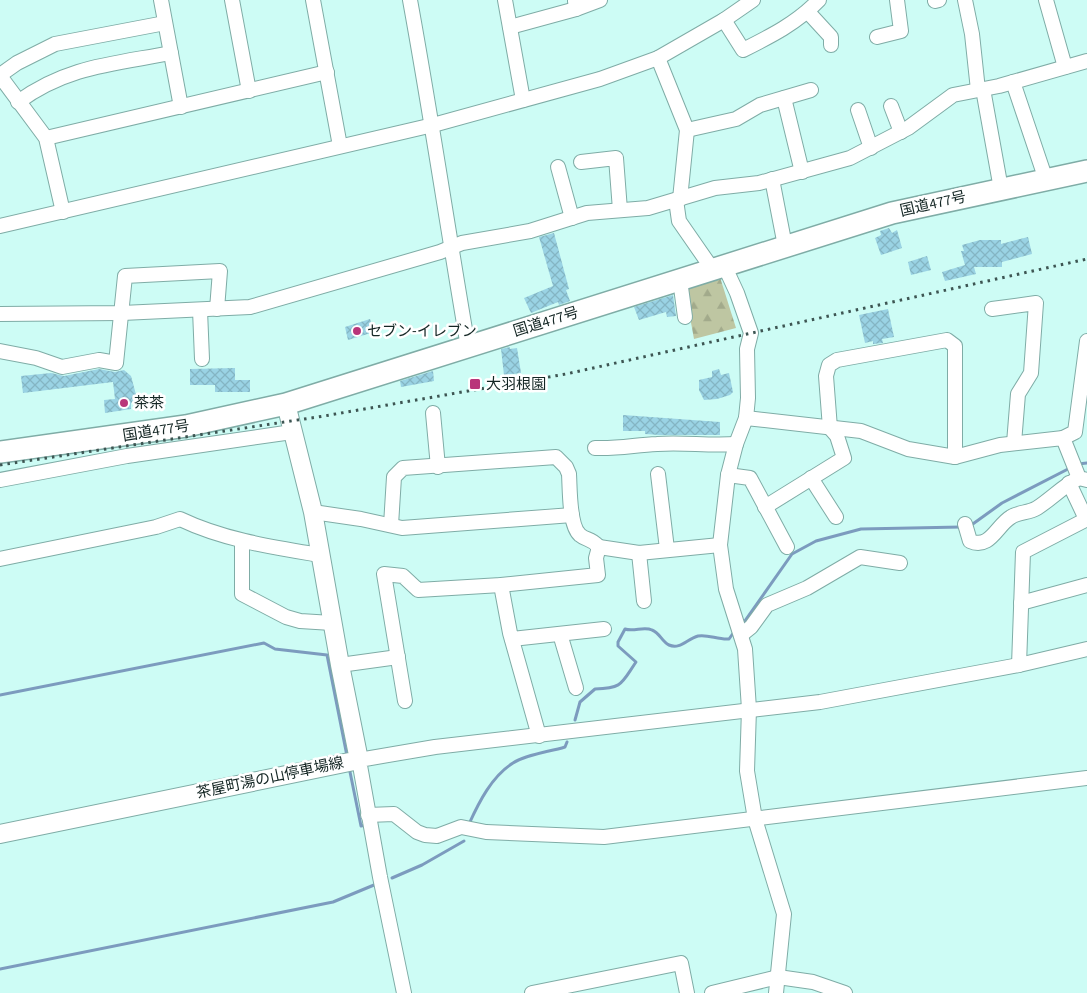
<svg xmlns="http://www.w3.org/2000/svg" width="1087" height="993" viewBox="0 0 1087 993" font-family="'Source Sans 3','Noto Sans JP',sans-serif">
  <defs>
    <pattern id="forest-firs" width="22" height="20" patternUnits="userSpaceOnUse" patternTransform="scale(1.25)"><rect width="22" height="20" fill="#bec6a2"/><path d="M5 1l3.5 6h-7zM16 11l3.5 6h-7z" fill="#a2aa8b"/></pattern>
    <pattern id="building-cross-hatch" width="8" height="8" patternUnits="userSpaceOnUse" patternTransform="scale(1.25)"><rect width="8" height="8" fill="#9ad3e4"/><path d="M0 0l8 8M0 8l8-8" fill="none" stroke="#84b5c3"/></pattern>
  </defs>
  <rect width="100%" height="100%" fill="#cdfcf5"/>
  <polygon fill="url(#forest-firs)" points="719,274 736,328 694,339 684,284"/>
  <g fill="none" stroke-linecap="round" stroke-linejoin="round">
    <g stroke="#7c9bbe" stroke-width="3">
      <polyline points="1078,464 1087,463"/>
      <polyline points="970,526 1002,503 1070,468"/>
      <polyline points="742,625 792,554 816,541 861,529 961,527"/>
      <polyline points="0,695 264,643 275,649 327,655 347,756"/>
      <path d="M575,720L580,702L595,689C623,688 621,684 636,662L618,646V642L625,629C634,632 644,626 652,630C660,633 662,642 669,645C680,650 687,639 698,636C708,634 718,640 729,639L734,632"/>
      <polyline points="349,767 361,826 366,825"/>
      <path d="M469,824C479,802 492,776 513,763C527,754 549,752 565,747L567,742"/>
      <polyline points="392,878 422,865 464,841"/>
      <polyline points="0,969 333,902 374,885"/>
    </g>
  </g>
  <g fill="url(#building-cross-hatch)">
    <polygon points="889,228 892,233 897,230 902,248 881,255 875,238 881,235 880,231"/>
    <polygon points="554,233 569,289 566,290 570,301 559,305 558,302 531,313 524,298 553,286 539,237"/>
    <polygon points="1028,237 1032,254 1002,262 1002,267 974,267 976,274 945,281 942,272 965,265 961,251 964,251 962,245 980,240 1001,240 1001,244"/>
    <polygon points="927,256 931,270 911,275 908,262"/>
    <polygon points="673,295 676,316 667,317 666,312 639,320 634,307"/>
    <polygon points="888,309 894,337 882,339 883,343 873,344 873,341 865,343 859,315"/>
    <polygon points="370,319 374,332 348,340 345,327"/>
    <polygon points="510,347 510,349 517,348 521,373 504,375 501,349"/>
    <polygon points="235,368 235,380 250,380 250,392 215,392 215,385 190,385 190,369"/>
    <polygon points="99,369 115,372 124,370 131,376 138,402 131,403 131,409 105,413 104,400 115,399 113,382 23,393 21,376 51,373 64,376"/>
    <polygon points="719,369 721,375 729,373 733,392 730,395 717,399 704,400 699,390 699,380 712,377 712,371"/>
    <polygon points="433,371 434,381 401,387 400,381"/>
    <polygon points="623,415 720,422 720,435 659,435 645,434 645,431 623,431"/>
  </g>
  <g fill="none" stroke-linecap="round" stroke-linejoin="round">
    <defs>
      <g id="minor">
        <polyline points="161,0 181,107"/>
        <polyline points="232,0 249,91"/>
        <polyline points="313,0 340,146"/>
        <path d="M410,0C431,115 448,231 468,347"/>
        <polyline points="505,0 523,100"/>
        <polyline points="965,0 972,34 978,90"/>
        <polyline points="1046,0 1065,67"/>
        <polyline points="575,1 576,9 600,0"/>
        <polyline points="935,1 939,0"/>
        <polyline points="808,12 831,37 831,45"/>
        <path d="M724,20L743,50C771,36 797,23 819,0"/>
        <polyline points="510,27 576,9"/>
        <polyline points="877,37 901,31 897,0"/>
        <polyline points="658,58 687,130 680,199"/>
        <polyline points="0,75 17,63 55,44 165,23"/>
        <polyline points="0,76 46,138 63,212"/>
        <polyline points="1013,82 1046,180"/>
        <polyline points="983,89 1001,189"/>
        <polyline points="784,98 802,172"/>
        <path d="M18,102C67,66 114,64 171,53"/>
        <polyline points="891,106 901,132"/>
        <polyline points="858,110 871,148"/>
        <polyline points="687,130 736,119 760,105 811,90"/>
        <polyline points="46,138 327,72"/>
        <polyline points="581,162 616,158 620,210"/>
        <polyline points="558,167 572,218"/>
        <polyline points="772,179 785,246"/>
        <polyline points="676,200 679,221 713,270"/>
        <polyline points="0,226 433,125 600,79 658,58 724,20 753,0"/>
        <polyline points="724,265 737,293 751,333 747,349 748,398 746,418 736,444 728,475 720,545 726,589 745,649 749,709 747,771 755,819 784,914 776,993"/>
        <polyline points="680,280 685,317"/>
        <polyline points="992,309 1036,303 1031,373 1018,394 1014,443"/>
        <polyline points="200,310 202,359"/>
        <polyline points="0,314 122,313 250,307 440,252 462,243 530,231 587,213 648,208 715,188 759,183 850,158 908,128 953,95 999,86 1087,61"/>
        <polyline points="0,351 36,358 62,367 99,360 116,363 125,276 220,271 217,309"/>
        <polyline points="433,413 438,467"/>
        <polyline points="746,418 861,431 908,449 955,457 1000,445 1063,438 1079,478 1087,480"/>
        <polyline points="1063,438 1075,432 1087,341"/>
        <path d="M595,448C618,449 635,445 657,444C683,442 709,446 736,444"/>
        <polyline points="658,474 667,549"/>
        <polyline points="728,475 750,478 787,547"/>
        <polyline points="811,478 836,517"/>
        <polyline points="0,480 127,456 292,432"/>
        <polyline points="1069,483 1086,519"/>
        <polyline points="765,507 844,458 837,436 830,428 826,376 829,365 837,360 947,340 955,346 955,457"/>
        <polyline points="313,512 361,519 402,528 572,515"/>
        <path d="M965,524L970,541C990,550 997,525 1011,517C1018,512 1029,513 1037,508C1051,499 1063,486 1079,478"/>
        <path d="M391,525L394,477L403,468L556,457L566,467L569,474C570,489 569,526 580,535C587,541 590,537 599,547L596,558L598,575L501,585L418,590L403,576L384,574L405,701"/>
        <polyline points="242,541 242,594 286,617 300,621 332,623"/>
        <polyline points="599,547 639,553 720,545"/>
        <polyline points="639,553 644,601"/>
        <path d="M0,559L156,527L180,519C224,540 272,547 320,555"/>
        <polyline points="501,585 510,633 539,736"/>
        <polyline points="1021,603 1087,585"/>
        <polyline points="560,634 576,688"/>
        <polyline points="741,635 751,627 767,605 807,588 860,557 900,563"/>
        <polyline points="512,639 604,629"/>
        <polyline points="340,665 398,657"/>
        <polyline points="1019,665 1023,552 1087,519"/>
        <polyline points="368,815 394,814 417,832 425,835 437,836 461,827 486,832 604,837 1087,778"/>
        <polyline points="404,993 380,877 359,760 435,747 820,702 1019,665 1087,649"/>
        <polyline points="532,993 681,963 687,993"/>
        <polyline points="712,993 778,977 813,982 845,993"/>
      </g>
      <polyline id="major" points="0,834 359,760 340,665 313,512 286,404"/>
      <polyline id="highway" points="0,452 186,426 286,404 892,213 1087,171"/>
    </defs>
    <use href="#minor" stroke="#7faca6" stroke-width="16"/>
    <use href="#major" stroke="#7faca6" stroke-width="20"/>
    <use href="#highway" stroke="#7faca6" stroke-width="24"/>
    <use href="#minor" stroke="#fff" stroke-width="14"/>
    <use href="#major" stroke="#fff" stroke-width="18"/>
    <use href="#highway" stroke="#fff" stroke-width="21"/>
    <polyline stroke="#3d5552" stroke-width="3" stroke-dasharray="2.5 5" stroke-linecap="butt" points="0,465 324,416 566,374 1087,259"/>
  </g>
  <g fill="#b9357a" stroke="#fff" stroke-width="2">
    <circle cx="357" cy="331" r="5"/>
    <rect x="469" y="378" width="12" height="12" rx="2.5"/>
    <circle cx="124" cy="403" r="5"/>
  </g>
  <g text-anchor="middle" dominant-baseline="central" stroke-width="5" stroke-linejoin="round" paint-order="stroke">
    <g font-size="15" fill="#142624" stroke="#fff">
      <text transform="translate(933 204) rotate(-13)">国道477号</text>
      <text transform="translate(546 322) rotate(-17)">国道477号</text>
      <text transform="translate(156 431) rotate(-9)">国道477号</text>
      <text transform="translate(270 778) rotate(-12)">茶屋町湯の山停車場線</text>
    </g>
    <g font-size="15" fill="#142624" stroke="#fff" text-anchor="start">
      <text x="367" y="331">セブン-イレブン</text>
      <text x="486" y="384">大羽根園</text>
      <text x="134" y="403">茶茶</text>
    </g>
  </g>
</svg>
